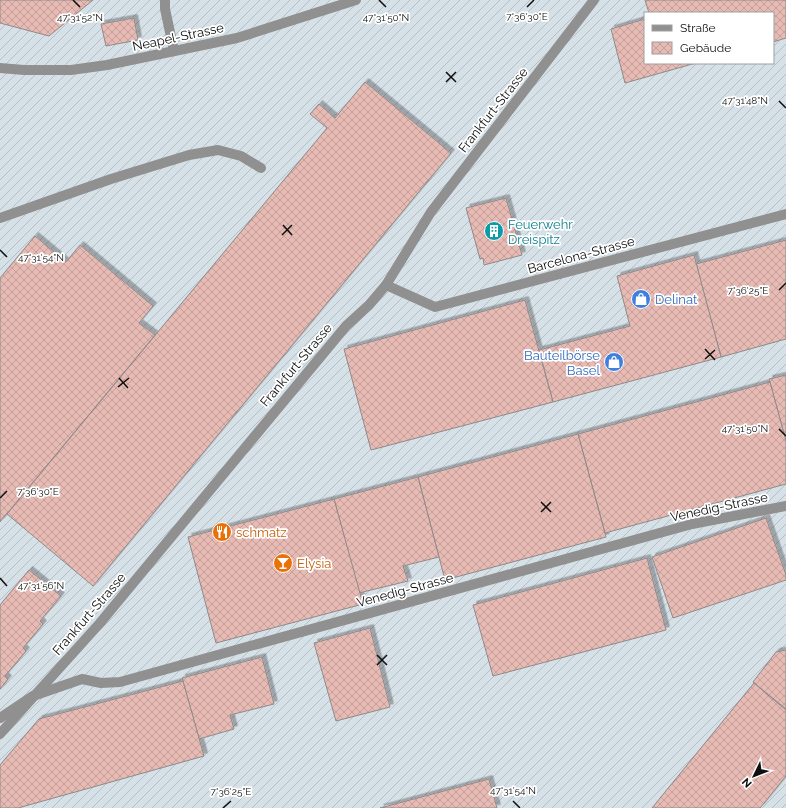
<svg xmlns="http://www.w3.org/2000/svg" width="786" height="808" viewBox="0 0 786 808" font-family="Raleway,sans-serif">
  <defs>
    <pattern id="industrial-furrows" width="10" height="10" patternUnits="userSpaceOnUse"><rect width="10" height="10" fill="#d6e0e7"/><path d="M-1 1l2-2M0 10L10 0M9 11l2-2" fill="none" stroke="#b6bfc5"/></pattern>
    <pattern id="building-cross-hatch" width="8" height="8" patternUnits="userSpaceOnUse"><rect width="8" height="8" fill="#e7bab4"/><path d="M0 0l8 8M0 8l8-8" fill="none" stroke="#c59f9a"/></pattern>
    <filter id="shadow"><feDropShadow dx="3.5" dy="-3.5" stdDeviation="0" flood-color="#0004"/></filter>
  </defs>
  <rect width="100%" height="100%" fill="#eaedef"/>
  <path fill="url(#industrial-furrows)" fill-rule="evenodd" d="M0,0H786V808H0ZM645,13H773V63H645Z"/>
  <g fill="url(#building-cross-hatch)" stroke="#8e8a8a" filter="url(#shadow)">
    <polygon points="0,0 93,0 49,36 0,23"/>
    <polygon points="645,0 786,0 786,38 773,42 773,13 649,13"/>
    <polygon points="134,18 138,40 106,46 101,24"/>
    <polygon points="645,19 645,63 696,63 625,83 611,29"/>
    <polygon points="365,82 451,153 93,586 7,514 327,128 310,114 319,104 335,118"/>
    <polygon points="506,198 522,255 484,265 483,258 480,259 466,208"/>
    <polygon points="35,236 66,262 80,245 153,306 139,323 155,335 0,522 0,278"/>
    <polygon points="786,240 786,339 721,357 696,264"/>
    <polygon points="694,255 721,357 553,402 539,350 630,326 617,276"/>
    <polygon points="525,300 553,402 371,450 344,349"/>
    <polygon points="786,375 786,441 769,379"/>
    <polygon points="770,382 786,441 786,484 605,533 578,434"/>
    <polygon points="578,434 606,537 445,580 418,477"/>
    <polygon points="418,477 439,557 403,566 408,581 359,593 334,499"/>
    <polygon points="334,499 363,604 216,643 188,537"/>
    <polygon points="766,518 786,575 786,580 673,618 652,557"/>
    <polygon points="647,558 666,630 493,676 473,605"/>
    <polygon points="29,570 61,596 40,621 43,624 23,648 26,651 5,676 8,679 0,689 0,605"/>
    <polygon points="370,628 390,707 336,721 314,643"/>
    <polygon points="786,650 786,709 753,682 776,652"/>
    <polygon points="262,657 274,704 230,715 234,729 199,739 182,678"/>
    <polygon points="183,681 204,756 18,808 0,808 0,765 39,719"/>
    <polygon points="754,683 786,710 786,776 760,808 652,808"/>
    <polygon points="489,779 497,808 380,808"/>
  </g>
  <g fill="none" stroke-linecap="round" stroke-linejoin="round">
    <g stroke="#919090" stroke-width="10">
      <polyline points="165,0 165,9 174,51"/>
      <polyline points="0,68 24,70 71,70 107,65 237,38 356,0"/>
      <polyline points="0,218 111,179 189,155 218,150 241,156 261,168"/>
      <polyline points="386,285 435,307 786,214"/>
      <polyline points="0,718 33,696 82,679 101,683 120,682 692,524 786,506"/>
    </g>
    <polyline stroke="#919090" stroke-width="10" points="0,734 100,623 346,326 369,305 386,285 431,212 594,0"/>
  </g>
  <path fill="none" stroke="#0e0f0f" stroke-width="1.5" d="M73,0L80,7M379,0L386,7M527,7L534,0M446,72L456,82M446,82L456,72M779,101L786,108M283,225L292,235M282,235L292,225M0,250L7,257M779,290L786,283M705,349L715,360M705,359L715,350M119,378L128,388M118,387L129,378M779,429L786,436M0,498L7,491M541,502L551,512M541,512L551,502M0,578L7,586M377,655L387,665M377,665L387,655M513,801L520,808M223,808L231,801"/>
  <defs>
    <symbol id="building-disc" viewBox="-11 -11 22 22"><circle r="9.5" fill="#0f9aa8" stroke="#fff"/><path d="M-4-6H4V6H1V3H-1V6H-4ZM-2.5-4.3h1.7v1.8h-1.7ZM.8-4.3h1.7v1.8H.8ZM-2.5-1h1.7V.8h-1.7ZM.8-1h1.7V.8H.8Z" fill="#fff"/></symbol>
    <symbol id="shop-disc" viewBox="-11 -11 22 22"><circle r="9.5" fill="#3f7fe0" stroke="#fff"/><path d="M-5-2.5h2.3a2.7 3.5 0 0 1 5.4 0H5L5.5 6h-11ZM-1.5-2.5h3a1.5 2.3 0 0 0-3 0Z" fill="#fff"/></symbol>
    <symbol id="restaurant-disc" viewBox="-11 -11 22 22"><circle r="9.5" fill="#e8710a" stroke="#fff"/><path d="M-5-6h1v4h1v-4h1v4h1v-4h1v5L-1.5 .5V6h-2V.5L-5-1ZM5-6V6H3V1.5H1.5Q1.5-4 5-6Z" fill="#fff"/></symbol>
    <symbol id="bar-disc" viewBox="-11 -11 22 22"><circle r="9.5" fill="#e8710a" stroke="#fff"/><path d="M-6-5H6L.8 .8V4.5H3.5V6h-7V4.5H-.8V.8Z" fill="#fff"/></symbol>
  </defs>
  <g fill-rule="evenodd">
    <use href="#building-disc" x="483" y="220" width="22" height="22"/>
    <use href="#shop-disc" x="630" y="288" width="22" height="22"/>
    <use href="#shop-disc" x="603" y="351" width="22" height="22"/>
    <use href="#restaurant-disc" x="211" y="521" width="22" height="22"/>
    <use href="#bar-disc" x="272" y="552" width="22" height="22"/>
  </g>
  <g text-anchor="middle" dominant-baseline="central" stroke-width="3.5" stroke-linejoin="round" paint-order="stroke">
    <g font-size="13" fill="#0e0f0f" stroke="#fff">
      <text transform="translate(178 37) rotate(-12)">Neapel-Strasse</text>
      <text transform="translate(493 110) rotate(-52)">Frankfurt-Strasse</text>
      <text transform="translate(581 255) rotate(-15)">Barcelona-Strasse</text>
      <text transform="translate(296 365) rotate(-50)">Frankfurt-Strasse</text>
      <text transform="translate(719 507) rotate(-12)">Venedig-Strasse</text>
      <text transform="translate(405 590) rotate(-15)">Venedig-Strasse</text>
      <text transform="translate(89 614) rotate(-49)">Frankfurt-Strasse</text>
    </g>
    <g font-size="13" fill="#0d838f" stroke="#fff" text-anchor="start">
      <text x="508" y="224">Feuerwehr<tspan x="508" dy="15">Dreispitz</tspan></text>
    </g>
    <g font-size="13" fill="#366cbe" stroke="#fff" text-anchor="start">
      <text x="655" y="299">Delinat</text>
      <text x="600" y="355" text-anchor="end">Bauteilbörse<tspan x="600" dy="15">Basel</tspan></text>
    </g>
    <g font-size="13" fill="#c56008" stroke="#fff" text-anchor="start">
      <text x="236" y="532">schmatz</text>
      <text x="297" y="563">Elysia</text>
    </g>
  </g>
  <g font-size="10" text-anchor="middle" fill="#0e0f0f" stroke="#fff" stroke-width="3.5" stroke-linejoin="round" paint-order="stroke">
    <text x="527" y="20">7°36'30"E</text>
    <text x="386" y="21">47°31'50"N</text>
    <text x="80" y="21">47°31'52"N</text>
    <text x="745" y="104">47°31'48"N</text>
    <text x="41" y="261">47°31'54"N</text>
    <text x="748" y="294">7°36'25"E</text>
    <text x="745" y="432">47°31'50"N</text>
    <text x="38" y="495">7°36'30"E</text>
    <text x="41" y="589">47°31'56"N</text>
    <text x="513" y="794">47°31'54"N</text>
    <text x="231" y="795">7°36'25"E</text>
  </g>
  <rect x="644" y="12" width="130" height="52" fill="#ffffff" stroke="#9f9f9f"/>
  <rect x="652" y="25" width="20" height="6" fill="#919090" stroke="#9f9f9f"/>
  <text x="680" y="32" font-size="12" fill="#0e0f0f">Straße</text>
  <rect x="652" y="42" width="20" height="12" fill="url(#building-cross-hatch)" stroke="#9f9f9f"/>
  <text x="680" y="52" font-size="12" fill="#0e0f0f">Gebäude</text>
  <g transform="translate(754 776) rotate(227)" stroke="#ffffff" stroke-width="3" paint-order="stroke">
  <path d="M0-3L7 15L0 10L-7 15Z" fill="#0e0f0f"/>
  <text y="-6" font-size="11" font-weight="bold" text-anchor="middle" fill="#0e0f0f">N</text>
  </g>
</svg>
